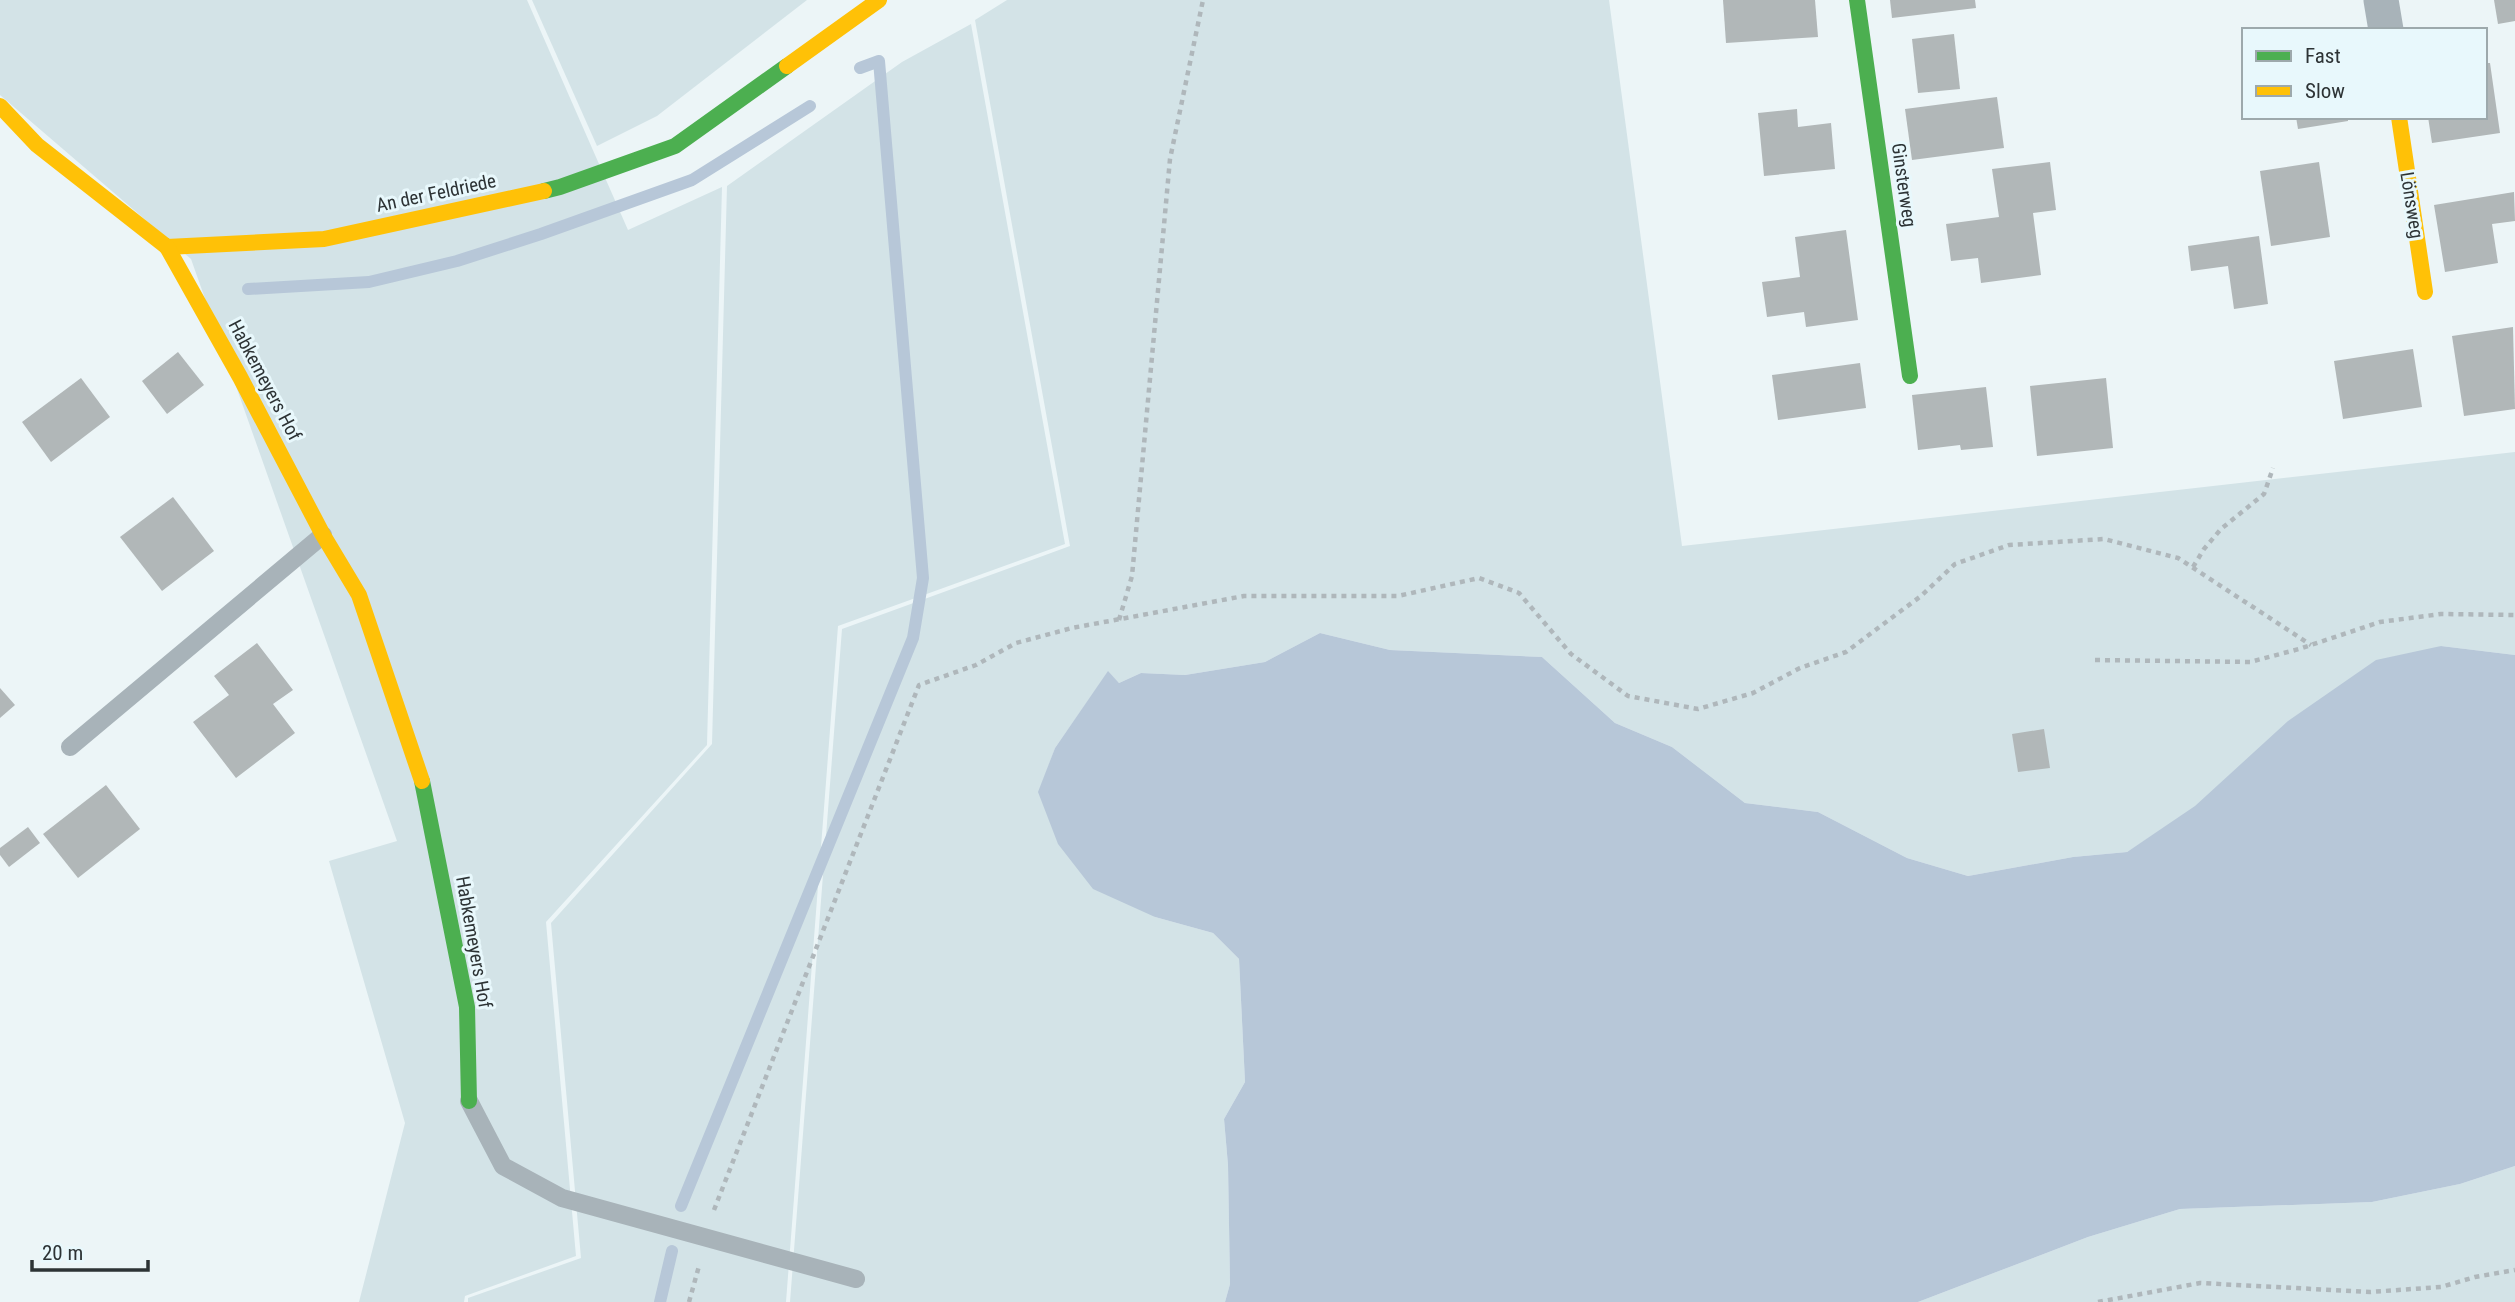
<svg xmlns="http://www.w3.org/2000/svg" width="2515" height="1302" viewBox="0 0 2515 1302" font-family="'Roboto Condensed',sans-serif">
  <rect width="100%" height="100%" fill="#ecf5f7"/>
  <g fill="#d3e3e7">
    <polygon points="0,0 527,0 628,230 722,187 707,745 546,922 576,1256 465,1296 464,1302 359,1302 405,1123 329,861 397,841 191,259 0,95"/>
    <polygon points="532,0 807,0 657,116 597,146"/>
    <polygon points="1007,0 1609,0 1682,546 2515,452 2515,655 2441,646 2127,852 2073,857 1968,876 1907,858 1818,812 1745,803 1672,747 1615,723 1542,657 1390,650 1320,633 1265,662 1185,675 1141,673 1119,683 1108,672 1055,748 1039,792 1155,917 1213,933 1239,959 1245,1082 1224,1119 1228,1165 1230,1284 1225,1302 790,1302 842,629 1070,546 975,20"/>
    <polygon points="971,24 1065,544 838,626 786,1302 468,1302 468,1298 581,1258 551,923 712,744 727,186 902,62"/>
    <polygon points="2515,1166 2515,1302 1918,1302 2088,1237 2180,1209 2372,1202 2460,1184"/>
  </g>
  <polygon fill="#b7c7d8" points="1320,633 1390,650 1542,657 1615,723 1672,747 1745,803 1818,812 1907,858 1968,876 2073,857 2127,852 2195,806 2288,721 2376,660 2441,646 2515,655 2515,1166 2460,1184 2372,1202 2180,1209 2088,1237 1918,1302 1225,1302 1230,1284 1228,1165 1224,1119 1245,1082 1239,959 1213,933 1155,917 1093,889 1058,844 1038,792 1055,748 1108,671 1119,683 1141,673 1185,675 1265,662"/>
  <g fill="none" stroke-linecap="round" stroke-linejoin="round">
    <g stroke="#b7c7d8" stroke-width="12">
      <polyline points="248,289 369,282 457,261 541,234 692,180 810,106"/>
      <polyline points="681,1206 913,638 923,578 879,61 860,68"/>
      <polyline points="660,1302 672,1251"/>
    </g>
  </g>
  <g fill="#b1b7b8">
    <polygon points="1723,0 1815,0 1818,37 1726,43"/>
    <polygon points="1890,0 1975,0 1976,8 1892,18"/>
    <polygon points="2494,0 2515,0 2515,21 2498,24"/>
    <polygon points="1954,34 1960,89 1918,93 1912,39"/>
    <polygon points="2485,63 2490,63 2500,133 2432,143 2428,117 2485,117"/>
    <polygon points="1997,97 2004,148 1912,160 1905,109"/>
    <polygon points="1797,109 1798,127 1831,123 1835,169 1764,176 1758,113"/>
    <polygon points="2296,117 2348,117 2348,121 2298,129"/>
    <polygon points="2050,162 2056,210 2033,213 2041,275 1981,283 1978,258 1951,261 1946,224 1999,217 1992,169"/>
    <polygon points="2319,162 2330,237 2271,246 2260,171"/>
    <polygon points="2514,192 2515,221 2492,224 2498,263 2445,272 2434,205"/>
    <polygon points="1846,230 1858,320 1806,327 1804,312 1767,317 1762,282 1800,277 1795,237"/>
    <polygon points="2259,236 2268,304 2234,309 2228,266 2191,271 2188,246"/>
    <polygon points="2513,327 2515,409 2464,416 2452,336"/>
    <polygon points="2413,349 2422,407 2343,419 2334,361"/>
    <polygon points="178,352 204,385 167,414 142,381"/>
    <polygon points="1860,363 1866,408 1778,420 1772,375"/>
    <polygon points="81,378 110,417 51,462 22,422"/>
    <polygon points="2106,378 2113,448 2037,456 2030,386"/>
    <polygon points="1986,387 1993,447 1961,450 1960,445 1918,450 1912,395"/>
    <polygon points="173,497 214,551 162,591 120,537"/>
    <polygon points="257,643 293,690 273,704 295,733 236,778 193,722 229,695 214,676"/>
    <polygon points="0,688 15,705 0,718"/>
    <polygon points="2044,729 2050,768 2018,772 2012,734"/>
    <polygon points="106,785 140,829 78,878 43,834"/>
    <polygon points="28,827 40,843 9,867 0,855 0,848"/>
  </g>
  <g fill="none" stroke-linecap="round" stroke-linejoin="round">
    <g stroke="#afb7bb" stroke-width="4.5" stroke-dasharray="5 5" stroke-linecap="butt">
      <polyline points="2193,567 2204,549 2221,529 2264,494 2273,468"/>
      <polyline points="1119,620 1132,576 1170,159 1203,0"/>
      <polyline points="2095,660 2250,662 2299,649 2380,622 2441,614 2515,615"/>
      <polyline points="714,1210 919,685 976,665 1016,643 1072,628 1244,596 1398,596 1479,578 1519,593 1571,654 1628,696 1698,709 1753,693 1800,668 1846,652 1921,596 1955,564 2009,545 2104,539 2178,558 2311,645"/>
      <polyline points="689,1302 699,1266"/>
      <polyline points="2098,1302 2200,1283 2370,1292 2441,1287 2475,1277 2515,1270"/>
    </g>
    <g stroke="#a8b3b9" stroke-width="18">
      <polyline points="70,747 323,535"/>
      <polyline points="469,1101 503,1166 562,1198 856,1279"/>
    </g>
    <polyline stroke="#a8b3b9" stroke-width="35" points="2381,0 2386,30"/>
    <g stroke="#4caf50" stroke-width="16">
      <polyline points="1857,0 1910,376"/>
      <polyline points="544,191 560,187 675,146 787,66"/>
      <polyline points="422,781 467,1007 469,1101"/>
    </g>
    <g stroke="#ffc107" stroke-width="16">
      <polyline points="787,66 879,0"/>
      <polyline points="0,106 37,145 167,247 324,239 544,191"/>
      <polyline points="2399,117 2425,292"/>
      <polyline points="167,247 240,377 323,535 359,595 422,781"/>
    </g>
  </g>
  <g text-anchor="middle" dominant-baseline="central" stroke-width="6" stroke-linejoin="round" paint-order="stroke">
    <g font-size="19" fill="#2d3335" stroke="#e8f8fc">
      <text transform="translate(1904 185) rotate(82)">Ginsterweg</text>
      <text transform="translate(436 193) rotate(-12)">An der Feldriede</text>
      <text transform="translate(2412 205) rotate(81)">Lönsweg</text>
      <text transform="translate(265 380) rotate(62)">Habkemeyers Hof</text>
      <text transform="translate(474 942) rotate(80)">Habkemeyers Hof</text>
    </g>
  </g>
  <rect x="2242" y="28" width="245" height="91" fill="#e8f8fc" stroke="#9da9ac" stroke-width="2"/>
  <rect x="2256" y="51" width="35" height="10" fill="#4caf50" stroke="#9da9ac" stroke-width="2"/>
  <text x="2305" y="63" font-size="21" fill="#2d3335">Fast</text>
  <rect x="2256" y="86" width="35" height="10" fill="#ffc107" stroke="#9da9ac" stroke-width="2"/>
  <text x="2305" y="98" font-size="21" fill="#2d3335">Slow</text>
  <path d="M32 1260v10h116v-10" fill="none" stroke="#2d3335" stroke-width="3.5"/>
  <text x="42" y="1260" font-size="21" fill="#2d3335" stroke="#e8f8fc" stroke-width="5" paint-order="stroke">20 m</text>
</svg>
